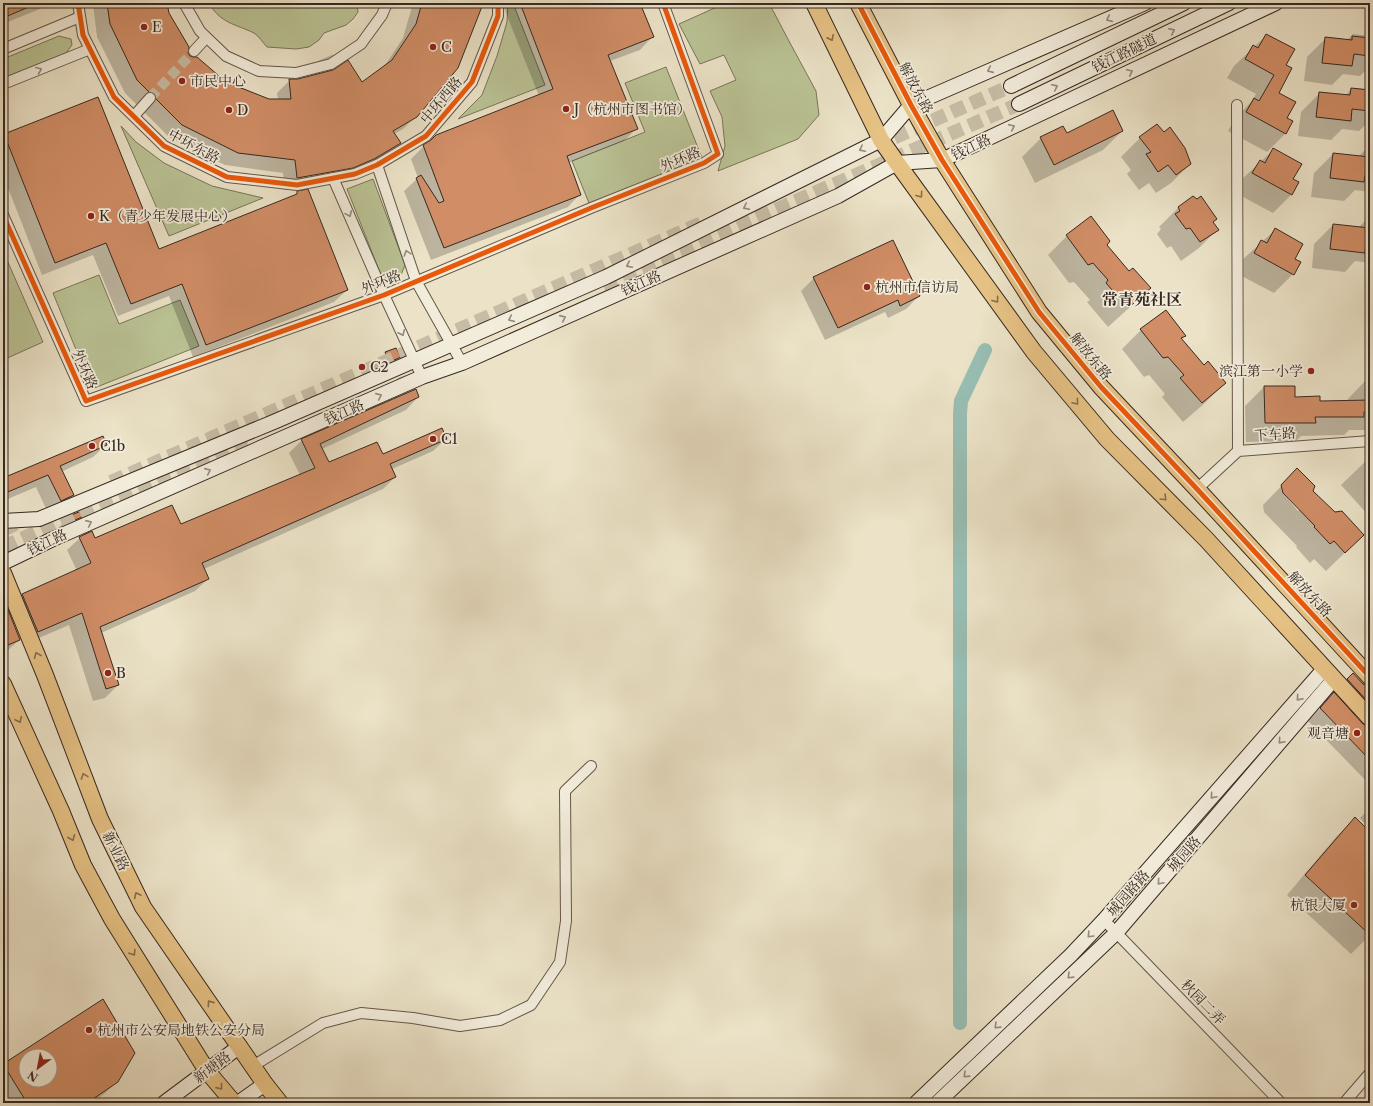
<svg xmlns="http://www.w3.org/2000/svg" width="1373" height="1106" viewBox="0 0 1373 1106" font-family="'Libre Caslon Text','Noto Serif SC',serif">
  <rect width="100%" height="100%" fill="#ebe2c7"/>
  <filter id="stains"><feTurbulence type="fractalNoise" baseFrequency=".005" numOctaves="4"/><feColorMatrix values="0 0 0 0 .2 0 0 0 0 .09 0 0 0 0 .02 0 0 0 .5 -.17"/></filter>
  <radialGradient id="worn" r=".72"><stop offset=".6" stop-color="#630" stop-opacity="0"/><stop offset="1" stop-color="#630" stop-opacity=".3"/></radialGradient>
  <g fill="#bac294" stroke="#78765a">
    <path d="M209,3H248L261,7L282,3H357L358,12L353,19L346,25L324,33L319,40L309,47L296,49L267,47C263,43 259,36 254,33C235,24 220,23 209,3Z"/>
    <polygon points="508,3 513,3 545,85 458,119 482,95 497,56 507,22"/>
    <polygon points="718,3 769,3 790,43 816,91 819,115 798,139 718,171 725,146 722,117 710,91 736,80 724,55 700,64 679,24 719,6"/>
    <polygon points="59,36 71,39 72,45 66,53 3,78 3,59"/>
    <polygon points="666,67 704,163 591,208 572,161 645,132 625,83"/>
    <polygon points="121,126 136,142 164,163 212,186 263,198 169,236"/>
    <polygon points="373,179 405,265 401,275 392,280 381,275 347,189"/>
    <polygon points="3,251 43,342 3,360"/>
    <polygon points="99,275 119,324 180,300 199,346 92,389 53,293"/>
  </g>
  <g fill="#0003" fill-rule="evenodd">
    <polygon points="3,3 50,3 47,6 3,24"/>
    <polygon points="93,3 166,3 168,14 189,56 226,83 269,100 278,100 277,93 290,80 362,84 384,67 403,38 413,3 480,3 416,116 403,129 394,134 400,143 387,156 340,180 284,190 283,173 225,165 169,137 144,112 142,106 136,104 125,93 97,37"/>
    <polygon points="502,3 639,3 652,37 640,50 610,61 636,129 624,141 568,163 580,194 568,207 431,260 404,191 418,178 411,159 424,146 539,96"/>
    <polygon points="1353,34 1370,36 1370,66 1360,76 1343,74 1332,85 1304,81 1307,57 1326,38 1346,41"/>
    <polygon points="1267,35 1285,65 1277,93 1286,118 1286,133 1267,152 1228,131 1235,119 1251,102 1256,94 1227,78 1234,66"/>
    <polygon points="334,54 325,63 308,72 318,61"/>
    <polygon points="1351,89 1370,91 1370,120 1359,131 1342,129 1331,140 1298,136 1301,112 1320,93 1345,96"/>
    <polygon points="1122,131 1103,150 1035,183 1022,157 1041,138 1066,134"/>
    <polygon points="5,135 158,250 293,197 298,192 347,290 334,302 193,357 169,296 118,316 93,255 42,275 3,175 3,136"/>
    <polygon points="1140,138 1190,164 1171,183 1156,193 1149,183 1139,190 1127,174 1131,170 1121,157"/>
    <polygon points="1274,149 1292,180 1292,194 1273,213 1234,192 1241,180"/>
    <polygon points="1365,150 1370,151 1370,192 1355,190 1344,201 1311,197 1314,173 1333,154 1358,157"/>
    <polygon points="1193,197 1218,229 1199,248 1181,261 1171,246 1167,248 1157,234 1161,229 1159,227 1178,208"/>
    <polygon points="1365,221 1370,222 1370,263 1355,261 1345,272 1312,268 1314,244 1333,225 1358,228"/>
    <polygon points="1275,230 1293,260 1299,263 1293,274 1274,293 1236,273 1242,260"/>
    <polygon points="1067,236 1106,246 1129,273 1149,288 1130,307 1108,327 1087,302 1090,300 1074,282 1069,283 1048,255"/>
    <polygon points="814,278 919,296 906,309 888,318 885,312 825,340 801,291"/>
    <polygon points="1141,330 1185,336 1181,340 1204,366 1225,383 1206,402 1183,422 1162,397 1165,394 1149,375 1144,377 1122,349"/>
    <polygon points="386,353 399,357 387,370 377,374 373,366"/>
    <polygon points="406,375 394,386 386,390 398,378"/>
    <polygon points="1366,380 1370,385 1370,429 1369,430 1349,430 1344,435 1301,436 1296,441 1246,442 1245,406 1264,387 1294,398 1319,402 1348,402 1348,399"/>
    <polygon points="418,397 406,410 322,449 328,463 382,455 446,439 433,451 392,469 395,477 383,489 204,569 208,579 195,591 101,633 118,685 105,698 93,701 69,625 25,644 10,608 23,595 77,571 67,550 80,538 94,539 180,525 300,475 289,453 302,440"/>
    <polygon points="106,445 93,457 61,472 73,495 60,508 48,513 36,487 3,501 3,479"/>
    <polygon points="1370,457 1370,517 1341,485"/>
    <path d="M1297,470L1312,491L1335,514L1363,535L1326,571L1314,559L1310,563L1296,547L1297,546L1264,512L1263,505ZM1282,492L1286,495L1300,509L1298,511Z"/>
    <polygon points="81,512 83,516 70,529 59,534 57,529 69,517"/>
    <polygon points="3,604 19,640 6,652 3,654"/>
    <polygon points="1370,658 1370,785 1308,721 1334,694 1363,725 1368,728 1335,692 1353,674 1358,679 1359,678 1355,673"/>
    <polygon points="1370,808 1370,829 1360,818"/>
    <polygon points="1355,818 1370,833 1370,935 1351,954 1287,895 1336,837"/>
    <path d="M102,1000L117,1081L104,1094L91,1103H7L3,1097V1066ZM26,1056H50V1080H26Z"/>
  </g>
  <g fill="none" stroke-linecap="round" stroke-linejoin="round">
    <polyline stroke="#98beb3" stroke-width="14" points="960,1023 960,414 961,401 985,350"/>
  </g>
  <g fill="#d08d66" stroke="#372921" fill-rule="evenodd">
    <polygon points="3,3 38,3 3,18"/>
    <polygon points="107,3 167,3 169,13 189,47 188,53 190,56 193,57 197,57 226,82 269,99 291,99 289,79 298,79 333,70 348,60 362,82 392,60 416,24 422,3 481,3 481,9 458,68 417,117 393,131 401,143 374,159 353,168 297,178 295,160 238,153 182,125 156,99 155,93 149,92 137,80 110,24"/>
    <polygon points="520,3 640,3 654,37 608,55 638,129 567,156 581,195 444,248 416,178 421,175 439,203 444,201 423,145 431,140 436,135 553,89"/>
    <polygon points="1266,34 1295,49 1286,65 1292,68 1279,93 1296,102 1287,118 1293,121 1286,134 1246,112 1254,98 1259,101 1274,75 1245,59 1253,45 1258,48"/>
    <polygon points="1352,36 1370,38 1370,56 1354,54 1352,66 1322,63 1325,37 1352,40"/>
    <polygon points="1351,88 1370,90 1370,111 1352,109 1351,121 1316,117 1319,92 1350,95"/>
    <polygon points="98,97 159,249 297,194 297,191 308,189 348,290 206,345 182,284 131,304 106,243 55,263 4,134"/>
    <polygon points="1113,110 1123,131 1054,165 1040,137 1063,126 1067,133"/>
    <polygon points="1157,124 1164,132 1170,127 1185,148 1191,164 1176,175 1168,165 1158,172 1146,154 1151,152 1139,137"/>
    <polygon points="1273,148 1302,164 1293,179 1299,182 1292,195 1252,173 1260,160 1265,163"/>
    <polygon points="1333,153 1370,157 1370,171 1366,171 1364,182 1330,178"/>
    <polygon points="1193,196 1197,199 1201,196 1217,219 1213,222 1219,230 1200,242 1190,228 1186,229 1175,214 1180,211 1178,207"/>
    <polygon points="1091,216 1110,241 1107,245 1129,271 1133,268 1151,288 1128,308 1106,283 1108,280 1093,263 1088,265 1066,235"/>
    <polygon points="1333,224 1370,228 1370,242 1366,241 1365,253 1330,249"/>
    <polygon points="1275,228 1303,244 1295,259 1301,262 1294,275 1254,253 1261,240 1267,243"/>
    <polygon points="893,240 920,296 900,306 898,300 838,328 813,277"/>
    <polygon points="1166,310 1186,336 1181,338 1204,365 1208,361 1226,383 1202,403 1180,378 1184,375 1168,357 1163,358 1140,329"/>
    <polygon points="396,348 401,357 390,362 385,352"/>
    <polygon points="1264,386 1295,386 1295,397 1320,396 1320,401 1370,400 1370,412 1364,412 1364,417 1315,417 1316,423 1265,423"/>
    <polygon points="416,389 419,397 320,444 329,462 377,442 383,454 442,428 447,439 390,464 396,477 202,563 209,579 100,627 119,685 106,689 82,613 38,632 22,594 91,563 79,537 92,531 95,538 172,505 181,524 315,468 301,439"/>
    <polygon points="103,436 107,445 60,466 74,495 61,501 48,475 3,494 3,478"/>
    <polygon points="1297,468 1315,486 1313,491 1335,512 1342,511 1364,535 1345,553 1334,541 1330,544 1314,527 1315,526 1283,493 1281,485"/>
    <polygon points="81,511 84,516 71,522 69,516"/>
    <polygon points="5,602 20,640 3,647 3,603"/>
    <polygon points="1353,673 1363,684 1370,686 1370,704 1347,679"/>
    <polygon points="1334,692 1363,724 1370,727 1370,760 1320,708"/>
    <polygon points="1355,817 1370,832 1370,935 1305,875"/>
    <path d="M103,999L135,1053L118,1082L87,1103H27L3,1064ZM26,1056H50V1080H26Z"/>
  </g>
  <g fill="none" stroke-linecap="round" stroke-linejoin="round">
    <polyline stroke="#c7bda6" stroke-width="10" stroke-dasharray="10 5" stroke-linecap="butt" points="150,98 194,51"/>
    <g stroke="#c7bda6" stroke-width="14" stroke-dasharray="14 7" stroke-linecap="butt">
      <polyline points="875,146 1011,86"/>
      <polyline points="603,285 1019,104"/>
      <polyline points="111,482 704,222"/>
      <polyline points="3,530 24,520"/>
      <polyline points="3,547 252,438"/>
    </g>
    <defs>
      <g id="street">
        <polyline points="78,3 83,35 114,97 164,146 227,177 297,185 355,174 377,165 426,136 472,82 498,16 498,3"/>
        <polyline points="184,3 200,31 226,56 259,71 296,73 331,64 361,44 382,15 387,3"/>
        <polyline points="3,49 80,17"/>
        <polyline points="194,51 206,38"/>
        <polyline points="3,84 90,49"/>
        <polyline points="1237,105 1238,451"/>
        <polyline points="134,116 150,98"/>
        <polyline points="377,165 416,281 462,363"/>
        <polyline points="333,178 384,295 422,377"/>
        <polyline points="3,215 86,401 384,295 591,208 704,163 718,154 663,3"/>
        <polyline points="1197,489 1238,451 1370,441"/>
        <polyline points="1104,920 1281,1103"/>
        <polyline points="253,1066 323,1023 361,1013 413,1018 460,1026 500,1020 531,1005 560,962 566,921 565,791 591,766"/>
        <polyline points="1344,1103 1370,1073"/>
      </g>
      <g id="secondary">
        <polyline points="1011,86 1184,3"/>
        <polyline points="1019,104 1229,3"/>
        <polyline points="3,521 39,519 276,421 606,277 881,140 911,105 1145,3"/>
        <polyline points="3,563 53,539 422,377 462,363 838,196 897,163 942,160 1276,3"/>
        <polyline points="164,1103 240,1046"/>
        <polyline points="238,1103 265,1084"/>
        <polyline points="916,1103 1071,955 1104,920 1324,669"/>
        <polyline points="937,1103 1116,933 1334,679"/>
      </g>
      <g id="primary">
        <polyline points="814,3 881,140 897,163 1034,352 1107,439 1206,539 1370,718"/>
        <polyline points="858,3 911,105 942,160 1039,312 1101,387 1197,489 1370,677"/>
        <polyline points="3,573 45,675 100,819 143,907 265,1084 280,1103"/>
        <polyline points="3,684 61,811 83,865 112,919 207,1071 234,1103"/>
      </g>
    </defs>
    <use href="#street" stroke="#64574a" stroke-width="12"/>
    <use href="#secondary" stroke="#372921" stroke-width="16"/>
    <use href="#primary" stroke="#372921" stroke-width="18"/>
    <use href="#street" stroke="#f2ecdb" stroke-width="10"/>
    <use href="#secondary" stroke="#f2ecdb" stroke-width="14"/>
    <use href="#primary" stroke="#e6c184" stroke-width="16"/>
    <defs>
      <g id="cycleway">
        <polyline points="78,3 83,35 114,97 164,146 227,177 297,185 355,174 377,165 426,136 472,82 498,16 498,3"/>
        <polyline points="858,3 911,105 942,160 1039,312 1101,387 1197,489 1370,677"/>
        <polyline points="3,215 86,401 384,295 591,208 704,163 718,154 663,3"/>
      </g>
    </defs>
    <use href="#cycleway" stroke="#f2ecdb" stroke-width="8"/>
    <use href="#cycleway" stroke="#e8590c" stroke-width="5"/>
  </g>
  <defs><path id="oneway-chevron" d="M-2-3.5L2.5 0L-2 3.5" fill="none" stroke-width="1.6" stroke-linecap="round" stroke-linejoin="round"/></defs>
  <g stroke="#948a7e">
    <use href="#oneway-chevron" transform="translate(1109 19) rotate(156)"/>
    <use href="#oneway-chevron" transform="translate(1172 31) rotate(-26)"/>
    <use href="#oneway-chevron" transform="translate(39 70) rotate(-22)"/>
    <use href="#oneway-chevron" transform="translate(990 70) rotate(156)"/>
    <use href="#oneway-chevron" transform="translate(1130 72) rotate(-25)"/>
    <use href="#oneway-chevron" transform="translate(1055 87) rotate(-26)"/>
    <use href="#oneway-chevron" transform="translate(1012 127) rotate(-25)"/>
    <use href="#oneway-chevron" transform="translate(862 149) rotate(153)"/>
    <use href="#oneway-chevron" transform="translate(746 207) rotate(154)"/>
    <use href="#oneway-chevron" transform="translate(349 214) rotate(66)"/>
    <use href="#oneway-chevron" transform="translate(407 253) rotate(-108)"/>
    <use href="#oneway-chevron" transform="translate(629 265) rotate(154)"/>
    <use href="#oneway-chevron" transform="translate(563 318) rotate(-24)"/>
    <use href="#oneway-chevron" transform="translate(511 319) rotate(156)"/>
    <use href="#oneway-chevron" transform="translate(402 333) rotate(65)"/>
    <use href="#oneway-chevron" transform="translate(379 396) rotate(-24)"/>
    <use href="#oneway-chevron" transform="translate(208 471) rotate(-24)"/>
    <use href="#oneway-chevron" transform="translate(89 523) rotate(-24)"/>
    <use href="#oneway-chevron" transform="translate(1299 698) rotate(131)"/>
    <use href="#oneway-chevron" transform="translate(1281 741) rotate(131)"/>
    <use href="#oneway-chevron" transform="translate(1213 796) rotate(131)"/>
    <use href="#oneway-chevron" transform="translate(1160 882) rotate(131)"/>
    <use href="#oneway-chevron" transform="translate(1090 935) rotate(134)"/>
    <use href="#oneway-chevron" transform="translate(1070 976) rotate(136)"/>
    <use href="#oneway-chevron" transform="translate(997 1026) rotate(136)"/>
    <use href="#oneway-chevron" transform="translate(966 1075) rotate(136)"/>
  </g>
  <g stroke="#866d4e">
    <use href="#oneway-chevron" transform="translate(831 38) rotate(64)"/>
    <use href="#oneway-chevron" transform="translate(920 195) rotate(54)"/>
    <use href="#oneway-chevron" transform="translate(996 300) rotate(54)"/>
    <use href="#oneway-chevron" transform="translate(1076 402) rotate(50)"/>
    <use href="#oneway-chevron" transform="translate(1164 498) rotate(45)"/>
    <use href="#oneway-chevron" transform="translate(37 655) rotate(-112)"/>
    <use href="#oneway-chevron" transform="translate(19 720) rotate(65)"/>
    <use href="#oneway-chevron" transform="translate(84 776) rotate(-110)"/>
    <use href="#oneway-chevron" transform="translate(72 838) rotate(68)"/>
    <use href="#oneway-chevron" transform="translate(137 895) rotate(-116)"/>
    <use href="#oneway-chevron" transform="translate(133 953) rotate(58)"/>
    <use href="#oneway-chevron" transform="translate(210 1003) rotate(-125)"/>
    <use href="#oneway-chevron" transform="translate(220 1087) rotate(51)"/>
  </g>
  <g fill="#8f2418" stroke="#f2ecdb" stroke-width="1.5">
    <circle cx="144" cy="27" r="4"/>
    <circle cx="433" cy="47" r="4"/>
    <circle cx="182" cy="81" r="4"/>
    <circle cx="566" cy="109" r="4"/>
    <circle cx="229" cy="110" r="4"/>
    <circle cx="91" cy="216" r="4"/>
    <circle cx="867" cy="287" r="4"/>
    <circle cx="362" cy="367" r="4"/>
    <circle cx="1311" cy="371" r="4"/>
    <circle cx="433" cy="439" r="4"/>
    <circle cx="92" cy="446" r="4"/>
    <circle cx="108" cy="673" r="4"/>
    <circle cx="1357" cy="733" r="4"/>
    <circle cx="1354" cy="905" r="4"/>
    <circle cx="89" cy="1030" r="4"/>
  </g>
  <g text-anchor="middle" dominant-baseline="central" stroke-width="3.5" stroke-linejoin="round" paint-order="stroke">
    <g font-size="14" fill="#372921" stroke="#f2ecdb" text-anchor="start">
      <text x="152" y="27">E</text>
      <text x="441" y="47">C</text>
      <text x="190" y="81">市民中心</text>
      <text x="574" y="109">J（杭州市图书馆）</text>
      <text x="237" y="110">D</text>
      <text x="99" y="216">K（青少年发展中心）</text>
      <text x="875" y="287">杭州市信访局</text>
      <text x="370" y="367">C2</text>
      <text x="1303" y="371" text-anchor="end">滨江第一小学</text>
      <text x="441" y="439">C1</text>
      <text x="100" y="446">C1b</text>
      <text x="116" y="673">B</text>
      <text x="1349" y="733" text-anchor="end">观音塘</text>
      <text x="1346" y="905" text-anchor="end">杭银大厦</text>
      <text x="97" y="1030">杭州市公安局地铁公安分局</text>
    </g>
    <g font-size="14" fill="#372921" stroke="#f2ecdb">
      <text transform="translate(1124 53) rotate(-26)">钱江路隧道</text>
      <text transform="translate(916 88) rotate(62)">解放东路</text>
      <text transform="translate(441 100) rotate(-50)">中环西路</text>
      <text transform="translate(194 146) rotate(28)">中环东路</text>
      <text transform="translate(971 147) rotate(-25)">钱江路</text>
      <text transform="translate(680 159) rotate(-23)">外环路</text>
      <text transform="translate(381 282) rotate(-22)">外环路</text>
      <text transform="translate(641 283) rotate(-24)">钱江路</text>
      <text transform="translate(1091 356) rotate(51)">解放东路</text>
      <text transform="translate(85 369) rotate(66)">外环路</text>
      <text transform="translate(344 412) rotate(-24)">钱江路</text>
      <text transform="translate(1275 434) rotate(-4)">下车路</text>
      <text transform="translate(47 542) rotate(-25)">钱江路</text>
      <text transform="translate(1310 594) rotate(47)">解放东路</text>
      <text transform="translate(116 851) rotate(64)">新业路</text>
      <text transform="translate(1184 854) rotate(-49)">城园路</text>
      <text transform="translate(1128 893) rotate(-49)">城园路路</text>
      <text transform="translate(1203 1002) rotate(46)">秋园二弄</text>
      <text transform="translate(212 1067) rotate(-37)">新塘路</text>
    </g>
    <g font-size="16" font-weight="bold" fill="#372921" stroke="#f2ecdb">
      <text x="1142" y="299">常青苑社区</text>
    </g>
  </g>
  <rect width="1373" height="1106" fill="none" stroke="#ebe2c7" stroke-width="16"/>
  <rect x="4" y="4" width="1365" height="1098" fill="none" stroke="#372921" stroke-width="2"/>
  <rect x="8" y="8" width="1357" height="1090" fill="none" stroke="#372921"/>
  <g transform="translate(38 1068) rotate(212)"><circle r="19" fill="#f2ecdb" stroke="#a79e91"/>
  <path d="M0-3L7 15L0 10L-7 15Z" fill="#8f2418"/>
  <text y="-6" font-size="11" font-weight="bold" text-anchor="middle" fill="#372921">N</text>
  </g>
  <rect width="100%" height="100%" filter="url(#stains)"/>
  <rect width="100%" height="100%" fill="url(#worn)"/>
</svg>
